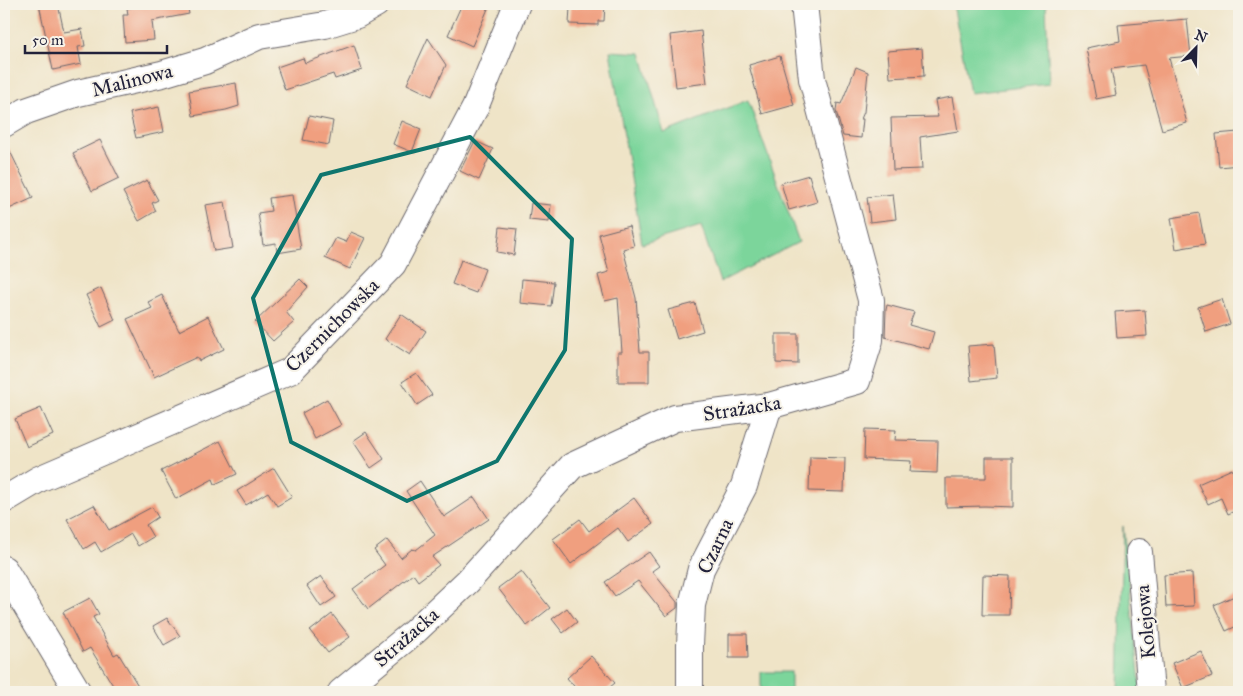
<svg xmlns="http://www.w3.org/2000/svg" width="1243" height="696" viewBox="0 0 1243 696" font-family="'IM FELL Great Primer',serif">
  <rect width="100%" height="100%" fill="#f7f3e8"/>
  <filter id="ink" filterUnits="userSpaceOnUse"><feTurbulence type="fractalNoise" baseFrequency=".02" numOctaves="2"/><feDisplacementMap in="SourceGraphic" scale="10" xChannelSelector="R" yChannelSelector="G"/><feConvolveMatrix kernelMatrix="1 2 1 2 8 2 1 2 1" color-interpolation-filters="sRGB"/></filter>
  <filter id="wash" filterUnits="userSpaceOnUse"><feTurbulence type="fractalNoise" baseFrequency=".0096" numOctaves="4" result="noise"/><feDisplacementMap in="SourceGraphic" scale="20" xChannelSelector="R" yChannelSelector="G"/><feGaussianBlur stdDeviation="1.12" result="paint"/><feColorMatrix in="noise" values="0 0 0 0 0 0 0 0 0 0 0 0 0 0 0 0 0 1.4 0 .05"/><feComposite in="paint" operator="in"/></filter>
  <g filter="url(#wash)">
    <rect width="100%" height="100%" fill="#efe4c7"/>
    <g fill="#7cd59b" stroke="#4f7c6b">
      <polygon points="953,4 1046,4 1049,84 970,93"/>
      <polygon points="610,51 641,53 664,133 748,100 799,242 720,282 701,226 642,244"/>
      <polygon points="1123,526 1141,692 1119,692"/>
      <rect x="761" y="672" width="30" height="20"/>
    </g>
    <g id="blocks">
      <g fill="#f09f7f">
        <polygon points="39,4 58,4 64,32 82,29 85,46 78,47 81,64 53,70"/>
        <polygon points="181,4 187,4 189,14 152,21 154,40 125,42 123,15 128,15 127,8"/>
        <polygon points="462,4 490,4 472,46 448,35"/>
        <polygon points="579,4 605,4 604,21 598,21 598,25 569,24 570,7 579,8"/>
        <polygon points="1187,19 1191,56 1169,58 1187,123 1162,130 1144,65 1111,69 1116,95 1096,99 1086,48 1120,41 1118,25"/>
        <polygon points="701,31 707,83 676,87 670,35"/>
        <polygon points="428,38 446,65 432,96 407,84"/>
        <polygon points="354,45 362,70 335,79 333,74 285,90 277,67 303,58 305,63"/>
        <polygon points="922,48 924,76 890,78 888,51"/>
        <polygon points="780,56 794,105 762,114 749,65"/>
        <polygon points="856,67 868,72 864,112 861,119 863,119 861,138 843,136 836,111 837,103 841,104"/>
        <polygon points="236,83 239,106 226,110 193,116 189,91"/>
        <polygon points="952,97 958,131 920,137 922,169 893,170 891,118 938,117 935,100"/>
        <polygon points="159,107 164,132 136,138 130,113"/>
        <polygon points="309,116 333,121 329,145 303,140"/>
        <polygon points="402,121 421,129 412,152 393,144"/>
        <polygon points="1238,132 1239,165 1219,167 1216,134"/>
        <polygon points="4,139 33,198 9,209 4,197"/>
        <polygon points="100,140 119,178 92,191 73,153"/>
        <polygon points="475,141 493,149 479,180 460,171"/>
        <polygon points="809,175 817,202 789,210 781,183"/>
        <polygon points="147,180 158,200 152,203 156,211 139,221 123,192"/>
        <polygon points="893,194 896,219 870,222 867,197"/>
        <polygon points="292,195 301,249 277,253 276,243 263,245 258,213 271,211 269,198"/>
        <polygon points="225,202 233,248 214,251 205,205"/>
        <polygon points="531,203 551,205 549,222 529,220"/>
        <polygon points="1199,213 1205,244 1176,249 1171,218"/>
        <polygon points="629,226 634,246 623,249 636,298 640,352 649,352 649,382 618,382 618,352 622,352 618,298 605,301 598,275 609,272 599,234"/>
        <polygon points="500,227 517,229 514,255 497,252"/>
        <polygon points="351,232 365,238 350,269 325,258 336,238 346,242"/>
        <polygon points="461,260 485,269 476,293 452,284"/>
        <polygon points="300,279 308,287 286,312 294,322 273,341 255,322"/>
        <polygon points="522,279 554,282 551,306 520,303"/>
        <polygon points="101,288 115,320 101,327 86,295"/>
        <polygon points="162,295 179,331 208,316 224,349 199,361 197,357 154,377 127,319 152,308 148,302"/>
        <polygon points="1222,299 1230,324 1206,332 1198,307"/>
        <polygon points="695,303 703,331 677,339 668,310"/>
        <polygon points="887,305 914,312 909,325 934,332 929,349 885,337 886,310"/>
        <polygon points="1145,310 1147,336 1117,338 1115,312"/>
        <polygon points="401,314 426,331 410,355 385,339"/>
        <polygon points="776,334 798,334 798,364 776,363"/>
        <polygon points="994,344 997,378 971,381 968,346"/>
        <polygon points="416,373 432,395 417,405 402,382"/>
        <polygon points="327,399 341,425 315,439 302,413"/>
        <polygon points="41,408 53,435 27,447 15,419"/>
        <polygon points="865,429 896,430 895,440 938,441 937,473 910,472 911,461 864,459"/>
        <polygon points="366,432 384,459 371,468 353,441"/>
        <polygon points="220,441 237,474 215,484 213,479 176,499 161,471"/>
        <polygon points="810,457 845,458 844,492 809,491"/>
        <polygon points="986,457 1013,457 1013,507 985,506 946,507 946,478 986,478"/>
        <polygon points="274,468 292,497 277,506 268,492 246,505 237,491"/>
        <polygon points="1232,469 1239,485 1239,509 1228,514 1221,498 1208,504 1198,484"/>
        <polygon points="420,481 444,517 474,497 489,519 432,557 439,565 418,581 413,574 368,609 353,589 385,565 374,550 387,540 401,558 412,549 416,550 435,535 406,491"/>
        <polygon points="634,498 653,524 628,542 618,528 571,564 553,539 580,519 589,531"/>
        <polygon points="94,505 109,530 152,507 158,517 146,525 153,537 138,546 131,534 101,552 95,542 84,549 67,519"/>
        <polygon points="649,552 659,566 652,571 677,602 677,608 666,616 638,581 615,596 605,582"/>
        <polygon points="521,571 550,608 527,626 498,588"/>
        <polygon points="1192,573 1194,606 1166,607 1164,575"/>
        <polygon points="983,575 1010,576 1009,615 982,615"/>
        <polygon points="321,576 336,597 321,607 307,586"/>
        <polygon points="1239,594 1239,625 1226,631 1214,605"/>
        <polygon points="90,598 99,614 93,617 114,655 118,653 142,692 117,692 90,648 83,652 63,612"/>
        <polygon points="567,608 577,622 563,633 552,619"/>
        <polygon points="332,614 350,637 328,653 310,631"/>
        <polygon points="167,618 180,636 164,645 153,626"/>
        <polygon points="729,634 747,634 748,658 729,658"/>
        <polygon points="1201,651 1212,676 1183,688 1172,663"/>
        <polygon points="591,656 615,683 604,692 579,692 567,678"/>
      </g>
    </g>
  </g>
  <g filter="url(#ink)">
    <use href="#blocks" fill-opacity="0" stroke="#6a666c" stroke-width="1"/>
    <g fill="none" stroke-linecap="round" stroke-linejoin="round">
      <defs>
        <g id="minor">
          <polyline points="4,124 26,111 78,93 162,74 205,61 259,36 325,25 357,15 376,4"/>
          <polyline points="4,500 39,479 290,371 393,264 475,108 517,4"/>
          <polyline points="1139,552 1151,692"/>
          <polyline points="4,569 78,692"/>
          <polyline points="341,692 414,632 468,581 572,466 675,418 769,406 857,381 870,340 871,300 812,79 804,4"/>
          <polyline points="690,692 690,645 692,605 701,569 744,486 769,406"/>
        </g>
      </defs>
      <use href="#minor" stroke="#6a666c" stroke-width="28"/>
      <use href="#minor" stroke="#fff" stroke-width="26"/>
    </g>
  </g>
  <path fill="none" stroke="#0f766e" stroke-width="4" stroke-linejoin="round" d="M470,137L572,239L565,350L497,461L407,501L291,442L253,298L321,175Z"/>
  <g text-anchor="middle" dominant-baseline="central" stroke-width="4" stroke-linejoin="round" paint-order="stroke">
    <g font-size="20" fill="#22223b" stroke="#f7f3e8">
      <text transform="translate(132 80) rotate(-14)">Malinowa</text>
      <text transform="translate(332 325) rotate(-45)">Czernichowska</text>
      <text transform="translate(742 408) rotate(-9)">Strażacka</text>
      <text transform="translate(715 546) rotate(-65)">Czarna</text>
      <text transform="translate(1145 622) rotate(-95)">Kolejowa</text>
      <text transform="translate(406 637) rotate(-41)">Strażacka</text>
    </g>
  </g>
  <rect width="1243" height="696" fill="none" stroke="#f7f3e8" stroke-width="20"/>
  <g transform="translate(1196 48) rotate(23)" stroke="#f7f3e8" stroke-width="4" paint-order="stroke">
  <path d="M0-4L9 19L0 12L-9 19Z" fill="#22223b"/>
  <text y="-8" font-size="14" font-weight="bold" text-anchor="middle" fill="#22223b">N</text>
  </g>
  <path d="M25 45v8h142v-8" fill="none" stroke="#22223b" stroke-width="2.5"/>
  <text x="32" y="45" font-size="15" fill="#22223b" stroke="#f7f3e8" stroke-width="4" paint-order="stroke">50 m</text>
</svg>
